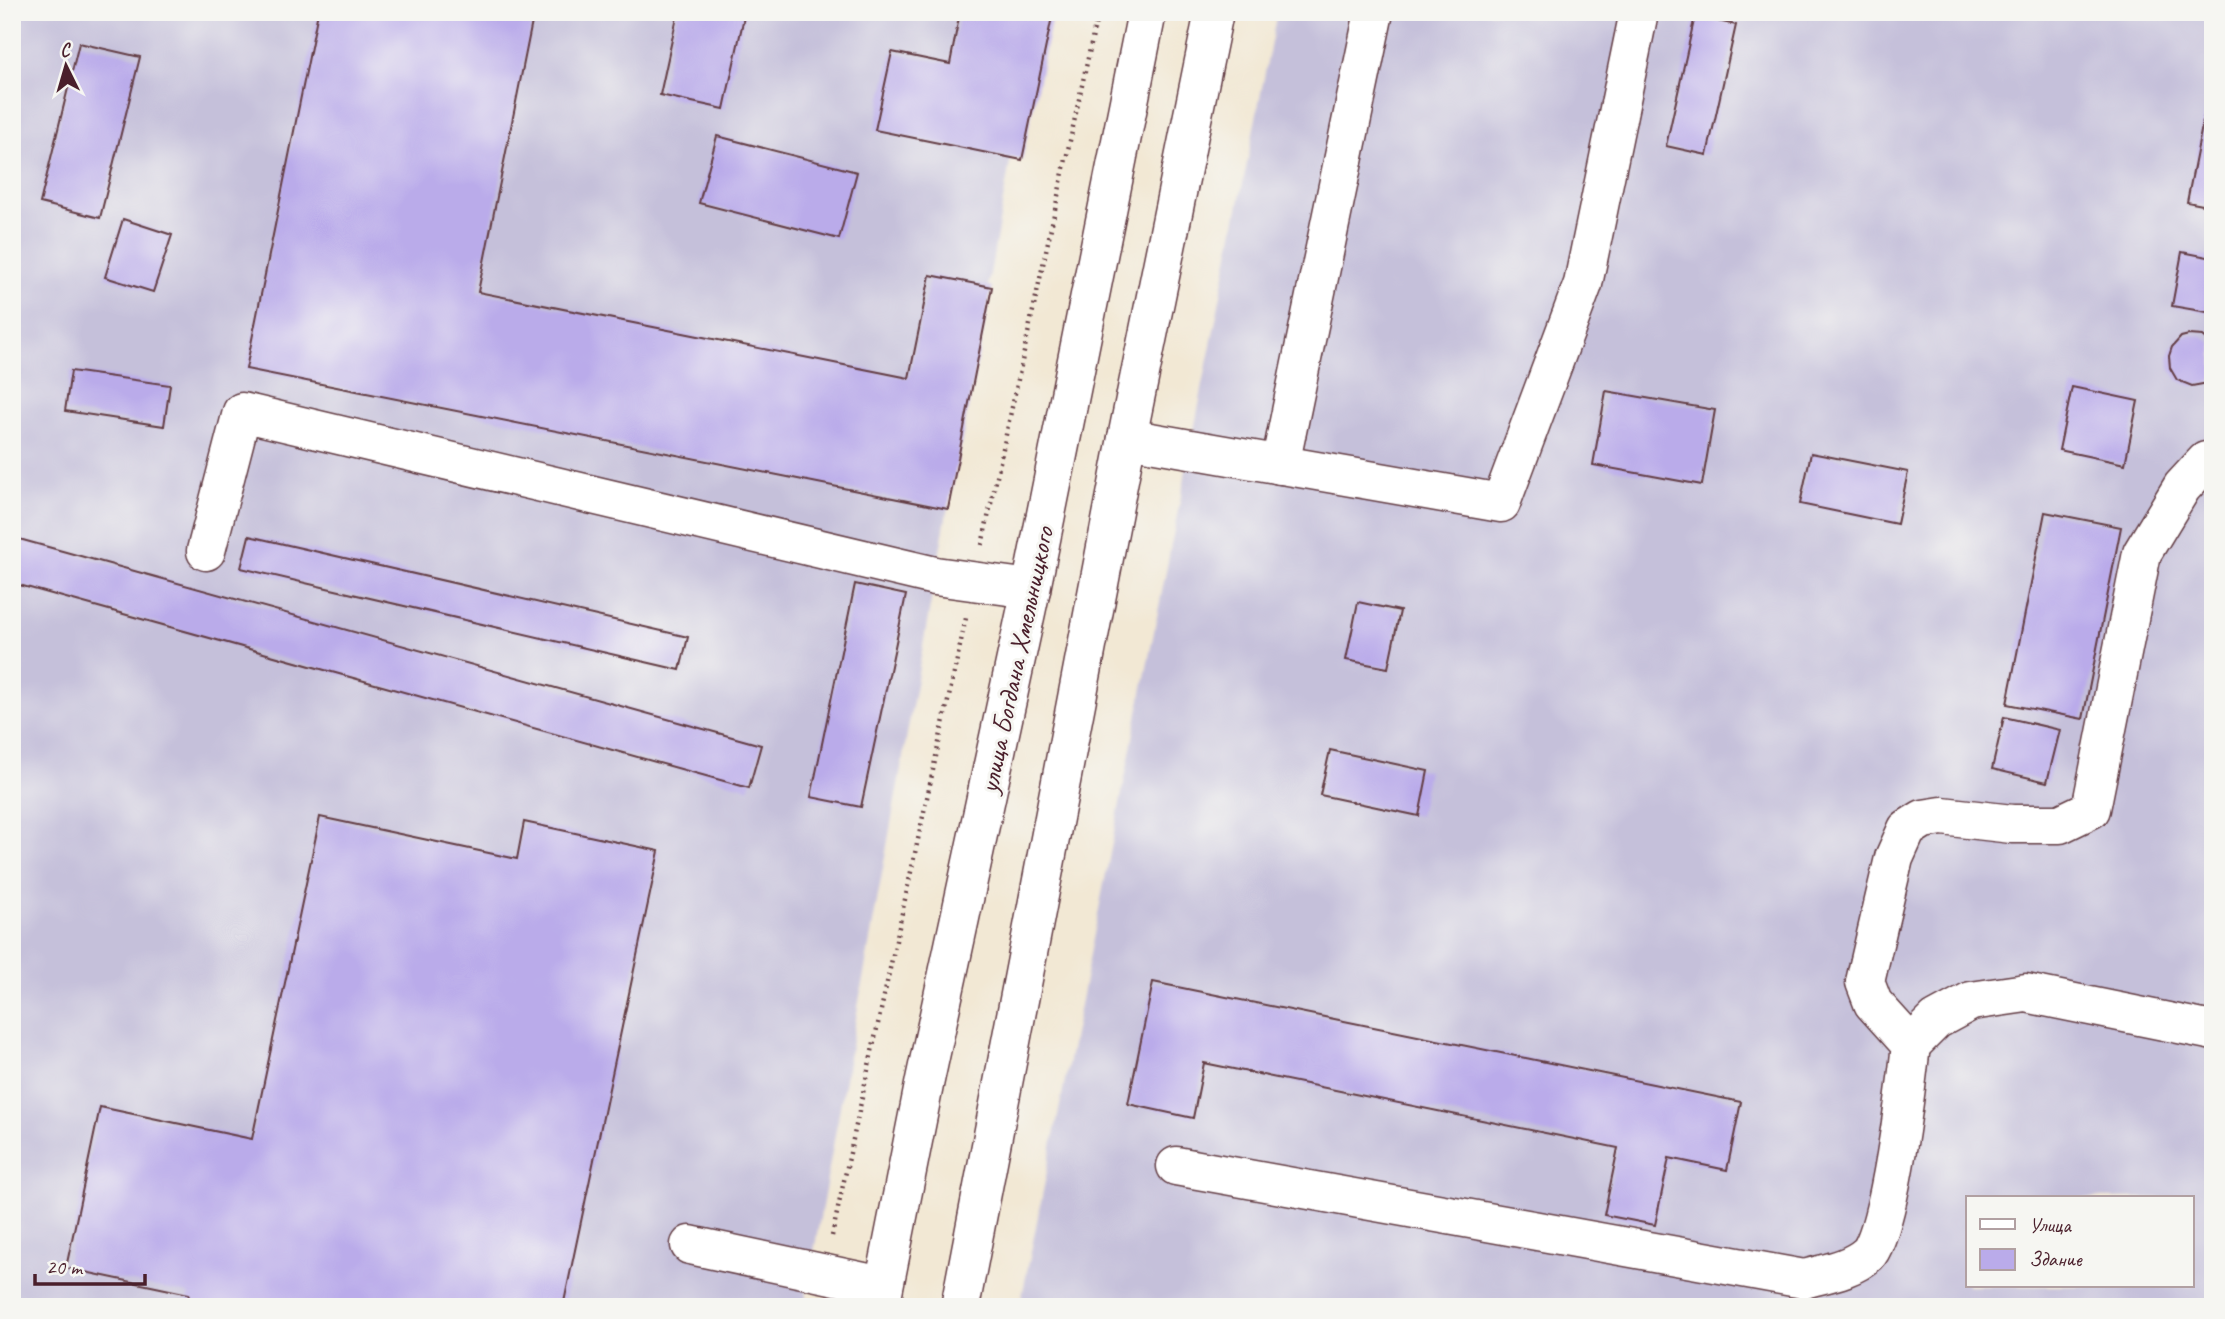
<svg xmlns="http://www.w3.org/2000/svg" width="2225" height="1319" viewBox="0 0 2225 1319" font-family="Caveat,sans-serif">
  <rect width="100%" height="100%" fill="#f6f6f2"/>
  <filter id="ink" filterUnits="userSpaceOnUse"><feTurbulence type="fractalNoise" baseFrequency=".0143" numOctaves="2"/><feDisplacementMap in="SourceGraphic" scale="14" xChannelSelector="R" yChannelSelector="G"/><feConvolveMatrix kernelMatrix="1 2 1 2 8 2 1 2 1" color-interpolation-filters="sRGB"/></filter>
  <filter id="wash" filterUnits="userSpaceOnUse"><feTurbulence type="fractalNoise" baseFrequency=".00686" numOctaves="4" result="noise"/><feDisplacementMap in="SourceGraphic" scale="28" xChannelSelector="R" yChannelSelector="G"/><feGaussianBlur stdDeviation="1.57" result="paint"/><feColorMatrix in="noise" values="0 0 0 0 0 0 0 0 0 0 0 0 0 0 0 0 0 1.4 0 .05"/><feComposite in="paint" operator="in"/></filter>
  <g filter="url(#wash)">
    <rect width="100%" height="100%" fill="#f2e8d4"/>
    <g fill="#c5c0da" fill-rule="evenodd">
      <polygon points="12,12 1037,12 804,1307 12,1307"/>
      <path d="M1277,12H2213V1307H1020ZM1968,1198H2192V1286H1968Z"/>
    </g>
    <g id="blocks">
      <g fill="#baabea">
        <polygon points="318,12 534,12 478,292 909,378 930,275 992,287 948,509 246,369"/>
        <polygon points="678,12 745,12 724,109 660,95"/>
        <polygon points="960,12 1053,12 1022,160 875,130 892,52 950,64"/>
        <polygon points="1695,16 1736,25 1707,155 1666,146"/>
        <polygon points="79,43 140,57 100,218 40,203"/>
        <polygon points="2206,106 2213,108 2213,207 2187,202"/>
        <polygon points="717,136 857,172 839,239 699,203"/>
        <polygon points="123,219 172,235 153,292 105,277"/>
        <polygon points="2182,252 2213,258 2213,313 2172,306"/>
        <polygon points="2189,335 2203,336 2213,344 2213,378 2208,383 2192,386 2177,380 2170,368 2169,356 2172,347 2181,337"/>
        <polygon points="71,371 170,385 164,426 65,411"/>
        <polygon points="2072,387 2138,401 2125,464 2059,450"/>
        <polygon points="1606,391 1715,410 1702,485 1593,465"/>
        <polygon points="1811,453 1908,472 1897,524 1800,504"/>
        <polygon points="2045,512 2121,527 2083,719 2007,704"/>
        <polygon points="249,536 688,637 680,670 241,568"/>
        <polygon points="12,537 761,745 749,788 12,583"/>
        <polygon points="855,584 906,595 861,807 811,797"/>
        <polygon points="1358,602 1400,611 1388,668 1346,660"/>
        <polygon points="2004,717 2060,730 2047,782 1992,769"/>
        <polygon points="1330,750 1428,771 1419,816 1320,795"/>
        <polygon points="320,817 517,859 524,822 659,851 563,1307 186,1307 189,1294 66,1268 100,1107 252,1139"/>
        <polygon points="1153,982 1741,1102 1727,1170 1669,1158 1655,1225 1604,1215 1618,1148 1204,1063 1193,1118 1128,1104"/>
      </g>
    </g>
  </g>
  <g filter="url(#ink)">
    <use href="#blocks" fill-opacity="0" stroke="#633d44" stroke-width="2"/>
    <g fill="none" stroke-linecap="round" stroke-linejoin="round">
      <defs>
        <g id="minor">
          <polyline points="1127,438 1501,503 1583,284 1639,12"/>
          <polyline points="1280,465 1374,12"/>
          <polyline points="206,551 242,412 935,576 1031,589"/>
          <polyline points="1911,1045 1936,1020 1971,1001 2026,993 2213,1031"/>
          <path d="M1176,1166L1804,1279C1825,1273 1850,1270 1868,1254C1889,1234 1907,1081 1911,1045L1873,1003L1865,982L1894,858L1907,829L1923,819L1942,816L2012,824H2060L2091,809L2142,553L2182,487L2206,461L2213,460"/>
          <polyline points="690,1245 883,1286"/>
        </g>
        <g id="highway">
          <polyline points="880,1307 925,1080 1031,589 1147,12"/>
          <polyline points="960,1307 1127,438 1214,12"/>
        </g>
      </defs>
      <use href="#minor" stroke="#633d44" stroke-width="41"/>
      <use href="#highway" stroke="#633d44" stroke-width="41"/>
      <g stroke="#633d44" stroke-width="4.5" stroke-dasharray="2 5" stroke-linecap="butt">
        <polyline points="982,545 1098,12"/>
        <polyline points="832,1236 966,618"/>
      </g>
      <use href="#minor" stroke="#fff" stroke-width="38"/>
      <use href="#highway" stroke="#fff" stroke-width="38"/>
    </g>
  </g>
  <g text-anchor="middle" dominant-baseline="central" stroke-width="6" stroke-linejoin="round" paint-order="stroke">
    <g font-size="28" fill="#4a1f2b" stroke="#f6f6f2">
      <text transform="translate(1016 660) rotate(-78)">улица Богдана Хмельницкого</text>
    </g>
  </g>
  <rect width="2225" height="1319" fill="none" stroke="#f6f6f2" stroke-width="42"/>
  <rect x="1966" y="1196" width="228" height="91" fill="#f6f6f2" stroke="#b1a0a2" stroke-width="2"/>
  <rect x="1980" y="1219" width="35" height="10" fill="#ffffff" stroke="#b1a0a2" stroke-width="2"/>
  <text x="2029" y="1232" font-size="21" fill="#4a1f2b">Улица</text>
  <rect x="1980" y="1249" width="35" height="21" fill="#baabea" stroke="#b1a0a2" stroke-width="2"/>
  <text x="2029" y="1266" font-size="21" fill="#4a1f2b">Здание</text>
  <g transform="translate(66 66) rotate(355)" stroke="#f6f6f2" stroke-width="5" paint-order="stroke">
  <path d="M0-5L12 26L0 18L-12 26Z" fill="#4a1f2b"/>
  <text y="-10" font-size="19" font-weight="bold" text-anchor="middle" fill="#4a1f2b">С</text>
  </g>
  <path d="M35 1274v10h110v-10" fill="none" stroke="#4a1f2b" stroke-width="3.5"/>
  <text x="46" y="1274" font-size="21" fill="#4a1f2b" stroke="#f6f6f2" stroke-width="5" paint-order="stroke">20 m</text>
</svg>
